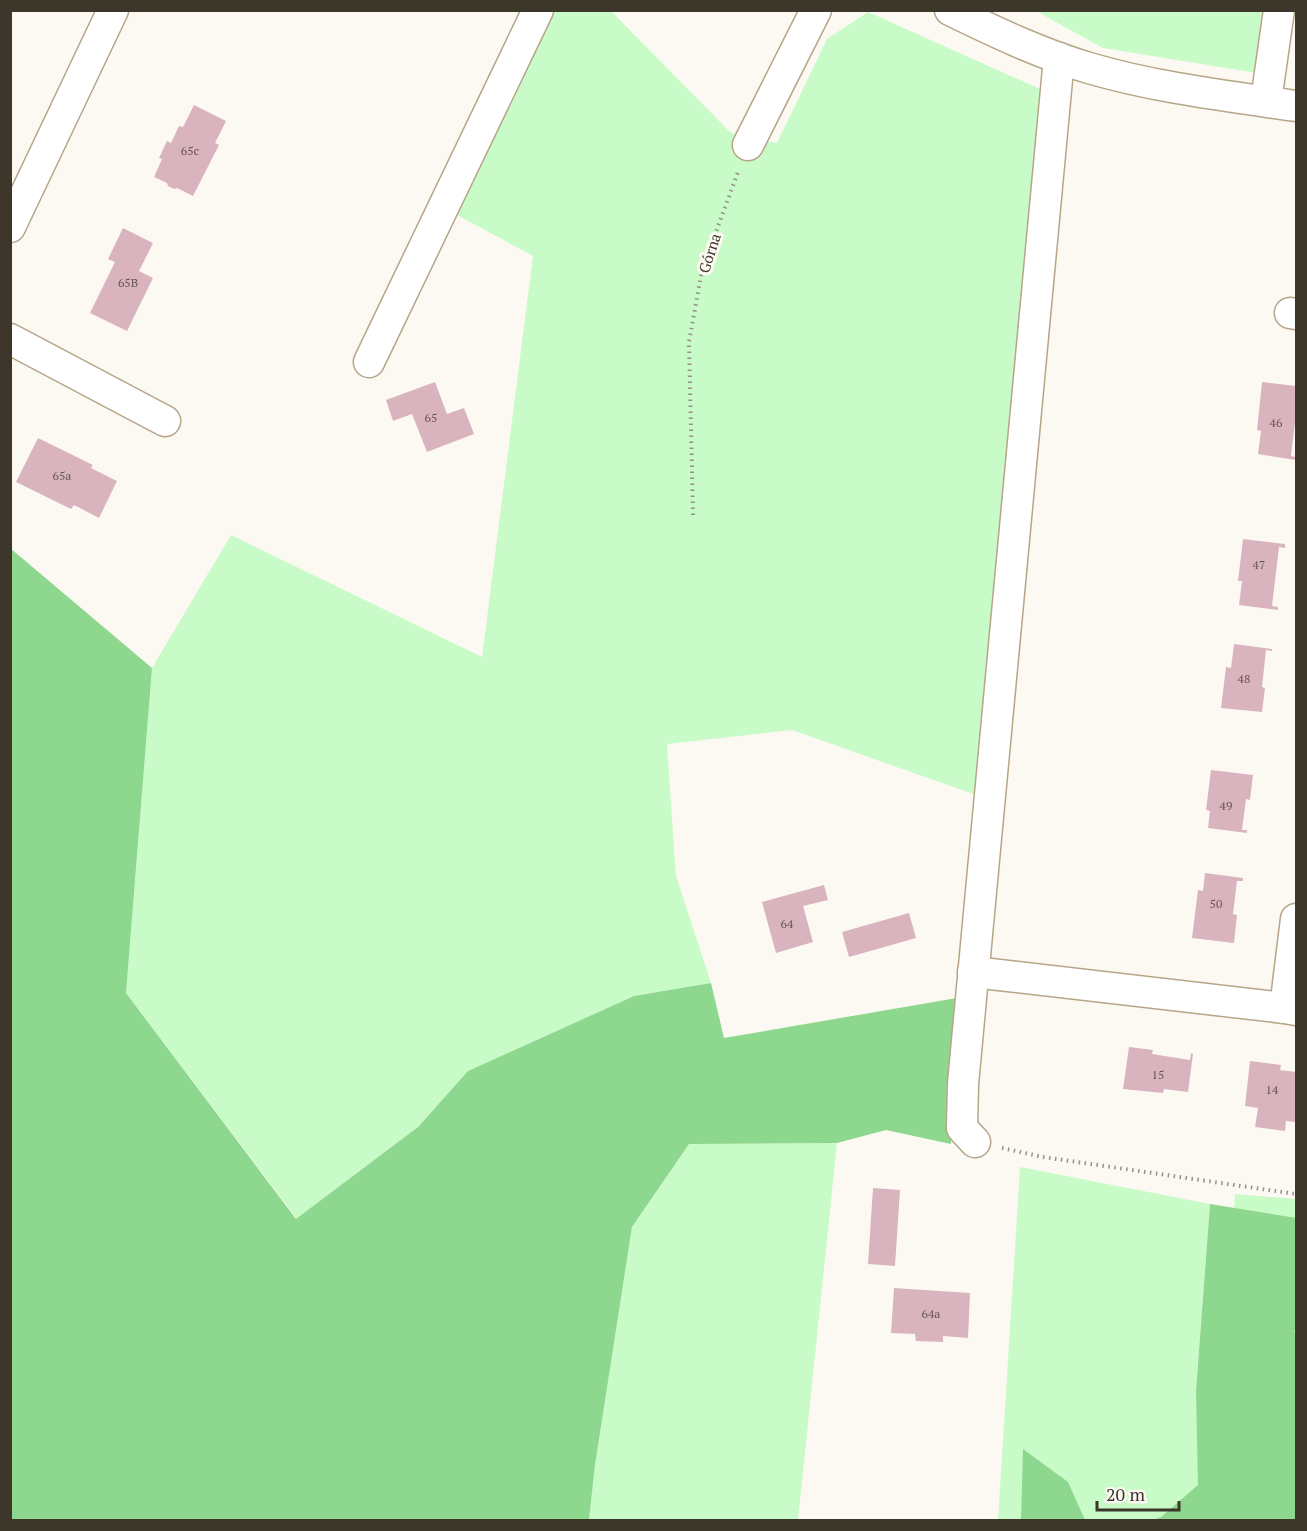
<svg xmlns="http://www.w3.org/2000/svg" width="1307" height="1531" viewBox="0 0 1307 1531" font-family="'PT Serif',serif">
  <rect width="100%" height="100%" fill="#fcf9f3"/>
  <g fill="#c9fbc9">
    <polygon points="555,11 611,11 731,133 777,143 827,39 868,12 1040,89 976,795 792,730 667,744 676,876 711,983 634,996 468,1071 418,1127 297,1219 126,993 152,668 231,535 482,657 533,256 457,215"/>
    <polygon points="1036,11 1277,11 1263,74 1103,48"/>
    <polygon points="837,1143 798,1520 589,1520 595,1465 632,1227 689,1144"/>
    <polygon points="1020,1167 1210,1204 1196,1391 1197,1427 1218,1427 1235,1194 1296,1199 1296,1520 1029,1520 1024,1450 1021,1520 998,1520"/>
  </g>
  <g fill="#8dd78f">
    <polygon points="10,548 152,668 126,993 296,1219 418,1127 468,1071 634,996 711,983 724,1038 957,998 951,1144 886,1130 837,1143 689,1144 632,1227 595,1465 589,1520 11,1520"/>
    <polygon points="1210,1204 1296,1218 1296,1329 1294,1331 1296,1334 1296,1520 1153,1520 1161,1517 1198,1485 1196,1391"/>
    <polygon points="1023,1449 1068,1482 1085,1520 1021,1520"/>
  </g>
  <g fill="#d9b4bf">
    <polygon points="194,105 226,121 215,143 219,145 193,196 177,188 174,189 168,186 167,183 154,177 162,159 159,158 167,141 171,143 179,126 183,127"/>
    <polygon points="123,228 153,243 139,271 153,278 127,331 90,313 115,262 108,259"/>
    <polygon points="435,382 447,414 464,408 474,434 427,452 412,414 393,421 386,400"/>
    <polygon points="1262,382 1296,386 1296,414 1291,456 1296,457 1296,460 1258,454 1261,431 1257,430"/>
    <polygon points="38,438 93,465 91,468 117,481 99,518 74,505 71,509 16,482"/>
    <polygon points="1243,539 1285,544 1285,548 1279,547 1272,606 1278,607 1278,610 1239,605 1242,581 1238,581"/>
    <polygon points="1234,644 1272,649 1272,651 1266,650 1262,687 1265,688 1262,712 1221,708 1226,667 1231,668"/>
    <polygon points="1211,770 1253,775 1250,800 1246,799 1242,830 1247,830 1247,833 1208,828 1210,811 1206,810"/>
    <polygon points="1205,873 1243,878 1243,881 1237,881 1233,914 1237,915 1234,943 1192,938 1198,890 1203,891"/>
    <polygon points="824,885 828,900 803,906 813,942 776,953 762,902"/>
    <polygon points="909,913 916,938 849,957 842,932"/>
    <polygon points="1129,1047 1153,1050 1152,1054 1190,1060 1191,1053 1193,1054 1188,1092 1164,1089 1163,1093 1123,1089"/>
    <polygon points="1250,1061 1281,1065 1280,1070 1296,1072 1296,1122 1286,1121 1285,1131 1255,1127 1258,1108 1245,1106"/>
    <polygon points="873,1188 900,1190 895,1266 868,1264"/>
    <polygon points="894,1288 970,1293 968,1338 943,1336 943,1342 916,1341 915,1334 891,1333"/>
  </g>
  <g fill="none" stroke-linecap="round" stroke-linejoin="round">
    <defs>
      <g id="minor">
        <path d="M950,10C995,32 1041,54 1089,68C1157,88 1227,96 1296,106"/>
        <polyline points="1266,101 1279,10"/>
        <polyline points="748,145 816,10"/>
        <polyline points="10,227 113,10"/>
        <polyline points="1290,313 1296,314"/>
        <polyline points="10,339 165,421"/>
        <polyline points="369,362 538,10"/>
        <polyline points="1296,919 1285,1008 1296,1010"/>
        <polyline points="973,972 1285,1008"/>
        <polyline points="975,1142 962,1128 963,1084 1059,58"/>
      </g>
    </defs>
    <use href="#minor" stroke="#b6a587" stroke-width="33"/>
    <g stroke="#959087" stroke-width="4" stroke-dasharray="1.5 4.5" stroke-linecap="butt">
      <polyline points="693,515 689,342 702,270 738,172"/>
      <polyline points="1002,1148 1043,1157 1296,1194"/>
    </g>
    <use href="#minor" stroke="#fff" stroke-width="30"/>
  </g>
  <g text-anchor="middle" dominant-baseline="central" stroke-width="6" stroke-linejoin="round" paint-order="stroke">
    <g font-size="12" fill="#64564f">
      <text x="190" y="150">65c</text>
      <text x="128" y="282">65B</text>
      <text x="431" y="417">65</text>
      <text x="1276" y="422">46</text>
      <text x="62" y="475">65a</text>
      <text x="1259" y="564">47</text>
      <text x="1244" y="678">48</text>
      <text x="1226" y="805">49</text>
      <text x="1216" y="903">50</text>
      <text x="787" y="923">64</text>
      <text x="1158" y="1074">15</text>
      <text x="1272" y="1089">14</text>
      <text x="931" y="1313">64a</text>
    </g>
    <g font-size="15" fill="#3d362a" stroke="#fcf9f3">
      <text transform="translate(709 253) rotate(-72)">Górna</text>
    </g>
  </g>
  <rect width="1307" height="1531" fill="none" stroke="#3d362a" stroke-width="24"/>
  <path d="M1097 1501v9h82v-9" fill="none" stroke="#3d362a" stroke-width="3"/>
  <text x="1106" y="1501" font-size="18" fill="#3d362a" stroke="#fcf9f3" stroke-width="4.5" paint-order="stroke">20 m</text>
</svg>
